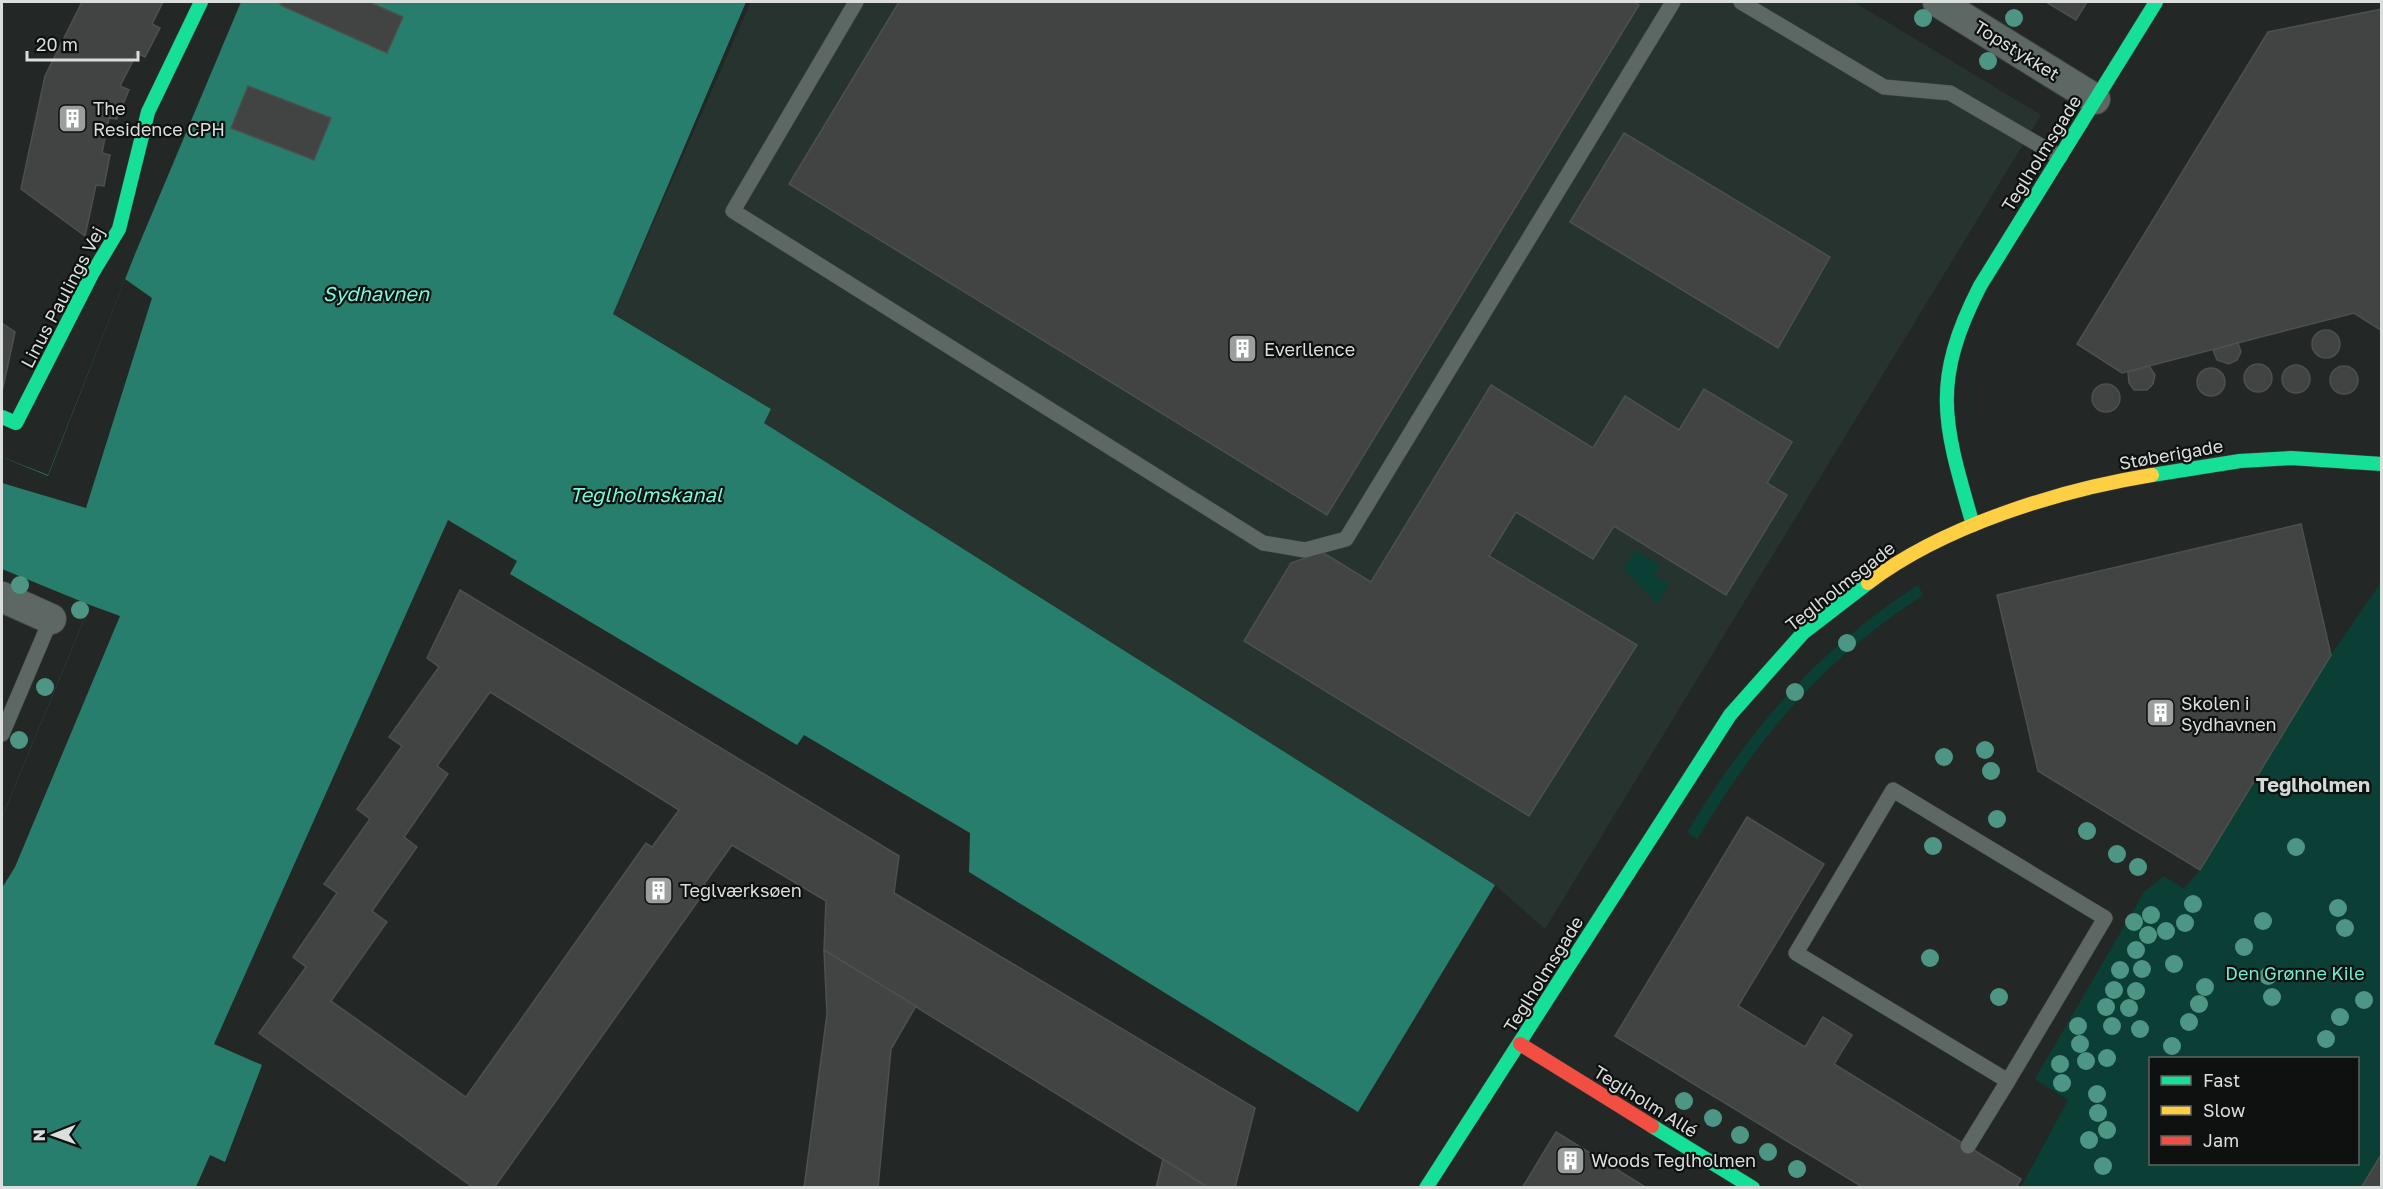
<svg xmlns="http://www.w3.org/2000/svg" width="2383" height="1189" viewBox="0 0 2383 1189" font-family="'Golos Text',sans-serif">
  <rect width="100%" height="100%" fill="#232826"/>
  <polygon fill="#26332f" points="751,2 1854,2 2041,115 1545,929 1495,885 764,423 771,409 613,314"/>
  <g fill="#0b3e34" fill-rule="evenodd">
    <polygon points="1635,550 1660,565 1654,575 1669,584 1658,604 1623,569"/>
    <path d="M2381,582V1153L2361,1187H2021L2068,1100L2035,1079L2144,892L2164,876L2184,889L2200,870L2331,655ZM2150,1058H2358V1164H2150Z"/>
    <path d="M1918,585L1923,595C1820,663 1761,734 1697,839L1687,832C1750,729 1815,652 1918,585Z"/>
  </g>
  <polygon fill="#287e6c" points="241,2 746,2 613,314 771,409 764,423 1495,885 1358,1112 969,872 970,833 804,735 797,745 510,574 517,561 448,520 214,1044 262,1065 225,1162 210,1155 196,1187 2,1187 2,817 90,605 2,569 2,457 48,475 135,254"/>
  <g fill="#232826">
    <polygon points="125,279 152,298 86,508 2,483 2,457 48,476"/>
    <polygon points="90,605 120,616 15,867 2,888 2,817"/>
  </g>
  <g fill="#414443" stroke="#4c504e" stroke-width="1.5" fill-rule="evenodd">
    <polygon points="82,2 163,2 152,24 160,28 145,57 137,53 120,86 129,90 117,119 109,118 102,153 110,155 104,186 96,185 85,236 21,189 45,76"/>
    <polygon points="282,2 369,2 403,17 387,53 280,5"/>
    <polygon points="899,2 1634,2 1639,5 1327,515 789,184"/>
    <polygon points="2046,2 2087,2 2076,20"/>
    <polygon points="2382,9 2382,331 2354,313 2122,373 2077,344 2268,32"/>
    <polygon points="248,86 331,118 314,160 231,128"/>
    <polygon points="1624,133 1830,257 1778,348 1570,222"/>
    <polygon points="2,323 15,332 2,392"/>
    <circle cx="2326" cy="344" r="14"/>
    <polygon points="2238,343 2241,352 2237,360 2229,364 2217,360 2213,350"/>
    <circle cx="2258" cy="378" r="14"/>
    <circle cx="2296" cy="379" r="14"/>
    <polygon points="2149,366 2155,375 2153,384 2147,390 2134,390 2129,383 2128,372"/>
    <circle cx="2344" cy="380" r="14"/>
    <circle cx="2211" cy="382" r="14"/>
    <circle cx="2106" cy="398" r="14"/>
    <polygon points="1491,385 1593,448 1625,396 1679,430 1704,389 1792,442 1767,483 1787,495 1726,595 1614,526 1593,559 1516,512 1489,556 1637,645 1529,816 1244,641 1291,563 1322,552 1371,582"/>
    <polygon points="2301,524 2331,655 2200,870 2038,771 1997,595"/>
    <path d="M460,590L899,856L894,893L1255,1108L1235,1188H1209L824,950L826,901L732,845L704,884L708,887L494,1188H474L259,1033L306,967L293,957L337,893L324,884L370,819L357,809L402,746L389,737L439,667L427,658ZM490,692L679,810L652,847L646,843L466,1097L331,1001L387,922L372,911L417,847L404,837L448,774L437,766Z"/>
    <polygon points="1747,817 1824,864 1738,1006 1805,1047 1823,1017 1852,1035 1834,1064 2021,1179 2016,1188 1864,1188 1615,1036"/>
    <polygon points="824,950 916,1006 891,1049 878,1188 804,1188 827,1014"/>
    <polygon points="1556,1132 1647,1188 1522,1188"/>
    <polygon points="2382,1153 2382,1188 2361,1188"/>
    <polygon points="1163,1159 1209,1188 1156,1188"/>
  </g>
  <g fill="none" stroke-linecap="round" stroke-linejoin="round">
    <defs>
      <g id="lane">
        <polyline points="856,2 733,211 1263,543 1305,550 1346,539 1673,2"/>
        <polyline points="1741,2 1884,87 1950,93 2060,157"/>
        <polyline points="2,734 51,619"/>
        <polygon points="1893,790 2105,918 2008,1081 1796,953"/>
        <polyline points="1968,1146 2008,1081"/>
      </g>
      <g id="street">
        <polyline points="1938,2 2095,99"/>
        <polyline points="2,597 51,619"/>
      </g>
      <g id="fast">
        <polyline points="2,417 16,423 92,274 119,229 148,112 201,2"/>
        <polyline points="2152,475 2240,461 2291,458 2382,464"/>
        <path d="M1973,525C1944,424 1930,384 1980,286L2156,2"/>
        <polyline points="1652,1126 1753,1188"/>
        <polyline points="1426,1188 1730,715 1803,633 1868,583"/>
      </g>
      <path id="slow" d="M1868,583C1943,526 2059,490 2152,475"/>
      <polyline id="jam" points="1520,1044 1652,1126"/>
    </defs>
    <use href="#lane" stroke="#414443" stroke-width="16"/>
    <use href="#street" stroke="#414443" stroke-width="32"/>
    <use href="#fast" stroke="#414443" stroke-width="15"/>
    <use href="#slow" stroke="#414443" stroke-width="15"/>
    <use href="#jam" stroke="#414443" stroke-width="15"/>
    <use href="#lane" stroke="#5d6865" stroke-width="15"/>
    <use href="#street" stroke="#5d6865" stroke-width="30"/>
    <use href="#fast" stroke="#16e098" stroke-width="14"/>
    <use href="#slow" stroke="#ffcf43" stroke-width="14"/>
    <use href="#jam" stroke="#f24e42" stroke-width="14"/>
  </g>
  <g fill="#4d9584">
    <circle cx="1923" cy="18" r="9"/>
    <circle cx="2014" cy="18" r="9"/>
    <circle cx="1988" cy="61" r="9"/>
    <circle cx="20" cy="585" r="9"/>
    <circle cx="80" cy="610" r="9"/>
    <circle cx="1847" cy="643" r="9"/>
    <circle cx="45" cy="687" r="9"/>
    <circle cx="1795" cy="692" r="9"/>
    <circle cx="19" cy="740" r="9"/>
    <circle cx="1985" cy="750" r="9"/>
    <circle cx="1944" cy="757" r="9"/>
    <circle cx="1991" cy="771" r="9"/>
    <circle cx="1997" cy="819" r="9"/>
    <circle cx="2087" cy="831" r="9"/>
    <circle cx="1933" cy="846" r="9"/>
    <circle cx="2296" cy="847" r="9"/>
    <circle cx="2117" cy="854" r="9"/>
    <circle cx="2138" cy="867" r="9"/>
    <circle cx="2193" cy="904" r="9"/>
    <circle cx="2338" cy="908" r="9"/>
    <circle cx="2151" cy="915" r="9"/>
    <circle cx="2263" cy="921" r="9"/>
    <circle cx="2134" cy="922" r="9"/>
    <circle cx="2185" cy="923" r="9"/>
    <circle cx="2345" cy="928" r="9"/>
    <circle cx="2166" cy="931" r="9"/>
    <circle cx="2148" cy="935" r="9"/>
    <circle cx="2244" cy="947" r="9"/>
    <circle cx="2136" cy="950" r="9"/>
    <circle cx="1930" cy="958" r="9"/>
    <circle cx="2174" cy="964" r="9"/>
    <circle cx="2142" cy="969" r="9"/>
    <circle cx="2120" cy="970" r="9"/>
    <circle cx="2268" cy="976" r="9"/>
    <circle cx="2205" cy="987" r="9"/>
    <circle cx="2114" cy="990" r="9"/>
    <circle cx="2136" cy="991" r="9"/>
    <circle cx="1999" cy="997" r="9"/>
    <circle cx="2272" cy="997" r="9"/>
    <circle cx="2364" cy="1000" r="9"/>
    <circle cx="2199" cy="1004" r="9"/>
    <circle cx="2106" cy="1007" r="9"/>
    <circle cx="2129" cy="1008" r="9"/>
    <circle cx="2340" cy="1017" r="9"/>
    <circle cx="2189" cy="1022" r="9"/>
    <circle cx="2078" cy="1026" r="9"/>
    <circle cx="2112" cy="1026" r="9"/>
    <circle cx="2140" cy="1029" r="9"/>
    <circle cx="2326" cy="1039" r="9"/>
    <circle cx="2080" cy="1044" r="9"/>
    <circle cx="2172" cy="1046" r="9"/>
    <circle cx="2107" cy="1058" r="9"/>
    <circle cx="2086" cy="1061" r="9"/>
    <circle cx="2060" cy="1064" r="9"/>
    <circle cx="2062" cy="1083" r="9"/>
    <circle cx="2097" cy="1094" r="9"/>
    <circle cx="1684" cy="1101" r="9"/>
    <circle cx="2098" cy="1113" r="9"/>
    <circle cx="1713" cy="1118" r="9"/>
    <circle cx="2107" cy="1130" r="9"/>
    <circle cx="1740" cy="1135" r="9"/>
    <circle cx="2089" cy="1140" r="9"/>
    <circle cx="1768" cy="1152" r="9"/>
    <circle cx="2103" cy="1166" r="9"/>
    <circle cx="1797" cy="1169" r="9"/>
  </g>
  <defs>
    <symbol id="building-square" viewBox="-11 -11 22 22"><rect x="-9" y="-9" width="18" height="18" rx="4" fill="#9a9f9d" stroke="#0e1110"/><path d="M-4-6H4V6H1V3H-1V6H-4ZM-2.5-4.3h1.7v1.8h-1.7ZM.8-4.3h1.7v1.8H.8ZM-2.5-1h1.7V.8h-1.7ZM.8-1h1.7V.8H.8Z" fill="#fff"/></symbol>
  </defs>
  <g fill-rule="evenodd">
    <use href="#building-square" x="56" y="102" width="33" height="33"/>
    <use href="#building-square" x="1226" y="332" width="33" height="33"/>
    <use href="#building-square" x="2144" y="696" width="33" height="33"/>
    <use href="#building-square" x="642" y="874" width="33" height="33"/>
    <use href="#building-square" x="1554" y="1144" width="33" height="33"/>
  </g>
  <g text-anchor="middle" dominant-baseline="central" stroke-width="4.5" stroke-linejoin="round" paint-order="stroke">
    <g font-size="18" fill="#dadfdd" stroke="#0e1110">
      <text transform="translate(2017 50) rotate(32)">Topstykket</text>
      <text transform="translate(2041 153) rotate(-58)">Teglholmsgade</text>
      <text transform="translate(62 297) rotate(-62)">Linus Paulings Vej</text>
      <text transform="translate(2171 454) rotate(-10)">Støberigade</text>
      <text transform="translate(1840 586) rotate(-38)">Teglholmsgade</text>
      <text transform="translate(1543 974) rotate(-58)">Teglholmsgade</text>
      <text transform="translate(1646 1101) rotate(32)">Teglholm Allé</text>
    </g>
    <g font-size="18" fill="#dadfdd" stroke="#0e1110" text-anchor="start">
      <text x="93" y="108">The<tspan x="93" dy="21">Residence CPH</tspan></text>
      <text x="1264" y="349">Everllence</text>
      <text x="2181" y="703">Skolen i<tspan x="2181" dy="21">Sydhavnen</tspan></text>
      <text x="680" y="890">Teglværksøen</text>
      <text x="1591" y="1160">Woods Teglholmen</text>
    </g>
    <g font-size="18" fill="#6fefd1" stroke="#0e1110">
      <text x="2295" y="973">Den Grønne Kile</text>
    </g>
    <g font-size="20" font-style="italic" fill="#7bfadb" stroke="#0e1110">
      <text x="376" y="293">Sydhavnen</text>
      <text x="646" y="494">Teglholmskanal</text>
    </g>
    <g font-size="20" font-weight="bold" fill="#d0dad7" stroke="#0e1110">
      <text x="2313" y="784">Teglholmen</text>
    </g>
  </g>
  <rect width="2383" height="1189" fill="none" stroke="#dadfdd" stroke-width="6"/>
  <rect x="2149" y="1057" width="210" height="108" fill="#0e1110" stroke="#606362" stroke-width="1.5"/>
  <rect x="2161" y="1076" width="30" height="9" fill="#16e098" stroke="#606362" stroke-width="1.5"/>
  <text x="2203" y="1087" font-size="18" fill="#dadfdd">Fast</text>
  <rect x="2161" y="1106" width="30" height="9" fill="#ffcf43" stroke="#606362" stroke-width="1.5"/>
  <text x="2203" y="1117" font-size="18" fill="#dadfdd">Slow</text>
  <rect x="2161" y="1136" width="30" height="9" fill="#f24e42" stroke="#606362" stroke-width="1.5"/>
  <text x="2203" y="1147" font-size="18" fill="#dadfdd">Jam</text>
  <g transform="translate(54 1135) rotate(269)" stroke="#0e1110" stroke-width="4.5" paint-order="stroke">
  <path d="M0-4.5L10 22L0 15L-10 22Z" fill="#dadfdd"/>
  <text y="-9" font-size="16" font-weight="bold" text-anchor="middle" fill="#dadfdd">N</text>
  </g>
  <path d="M27 51v9h111v-9" fill="none" stroke="#dadfdd" stroke-width="3"/>
  <text x="36" y="51" font-size="18" fill="#dadfdd" stroke="#0e1110" stroke-width="4.5" paint-order="stroke">20 m</text>
</svg>
